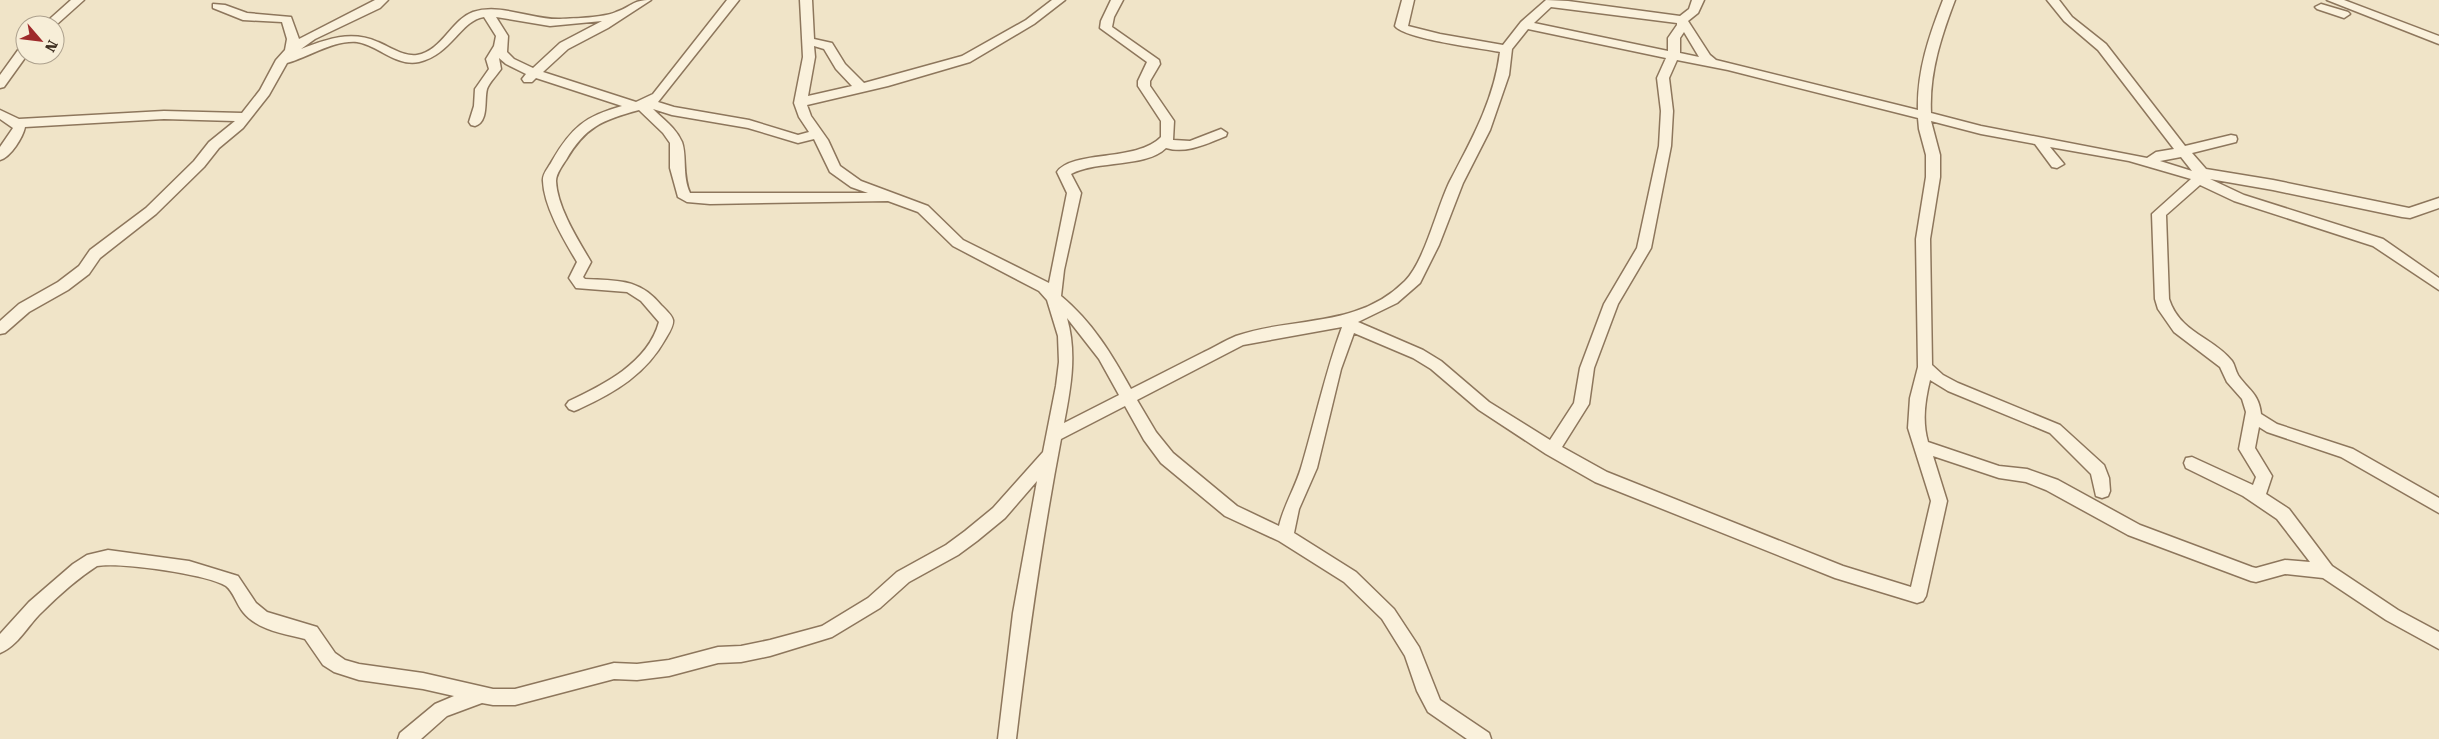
<svg xmlns="http://www.w3.org/2000/svg" width="2439" height="739" viewBox="0 0 2439 739" font-family="'Roboto Serif',serif">
  <rect width="100%" height="100%" fill="#f0e4c8"/>
  <g fill="none" stroke-linecap="round" stroke-linejoin="round">
    <defs>
      <g id="minor">
        <polygon points="71,0 84,0 55,26 43,25"/>
        <path d="M375,0H388L380,8L315,39L301,49C327,39 351,30 378,42C390,47 404,57 417,55C442,51 451,20 473,12C501,3 532,20 560,19C575,18 603,18 616,12C632,7 631,0 651,0L608,28L568,49L543,72L636,102L653,94L727,0H739L658,102L674,107L749,120L798,135L809,132L799,117L794,103L803,57L800,0H812L814,39L832,43L845,64L864,83L962,56L1026,20L1052,0H1065L1034,24L970,62L888,86L807,105L811,116L828,140L840,166L861,181L928,206L963,240L1049,283L1067,193L1057,172C1072,150 1137,162 1161,137V121L1138,86V81L1147,62L1100,28L1101,21L1111,0H1123L1114,17L1112,27L1159,60L1160,64L1150,81V86L1174,121L1173,140L1190,141L1221,129L1227,133L1226,136C1206,144 1187,154 1166,148C1146,168 1097,160 1071,174L1081,193L1064,270L1061,296C1093,323 1111,353 1131,389C1155,377 1178,365 1202,353C1213,348 1224,341 1236,336C1293,316 1357,329 1405,281C1425,261 1437,207 1450,181C1472,139 1494,100 1500,52C1480,48 1405,39 1395,26L1402,0H1414L1408,26L1440,34L1503,45L1521,22L1546,0L1568,1L1680,16L1689,9L1692,0H1704L1698,13L1688,21L1710,55L1716,60L1918,110C1917,71 1929,36 1943,0H1955C1941,37 1929,73 1931,113L1981,126L2147,158L2156,152L2174,149L2098,50L2064,21L2047,0H2059L2072,17L2106,44L2185,146L2231,135L2236,136L2237,139L2236,142L2192,153L2206,169L2273,180L2409,208L2439,198V208L2410,218L2402,217L2273,190L2210,179L2244,195L2383,239L2439,278V290L2373,246L2234,201L2200,185L2166,215L2169,299C2180,333 2213,337 2232,361C2235,365 2235,370 2238,375C2248,390 2259,393 2261,414L2277,424L2353,449L2439,498V513L2341,457L2267,432L2259,427L2255,448L2272,476L2266,494L2289,509L2332,566L2398,610L2439,632V649L2386,620L2323,578L2285,574L2256,582L2251,581L2128,535L2046,490L2026,482L1999,478L1933,456L1947,501L1926,596L1923,601L1917,603L1835,578L1595,482L1546,454L1479,410L1431,369L1413,358L1354,333L1341,369L1317,468L1299,509L1294,533L1356,572L1394,609L1419,647L1440,700L1489,733L1491,739H1467L1428,712L1417,691L1405,656L1382,619L1344,582L1279,541L1225,516L1161,463L1144,440L1125,406L1061,439C1042,539 1028,638 1016,739H998L1013,613L1037,481L1005,518L977,541L958,555L909,582L880,608L832,637L770,656L741,662L718,663L669,676L637,680L614,679L515,705H493L482,703L447,716L421,739H398L400,733L435,704L454,696L423,689L359,680L334,672L323,665L305,639C285,634 257,630 243,612C237,605 233,591 226,586C207,574 119,562 97,566C77,579 59,595 42,612C28,625 18,646 0,653V634L29,602L73,564L87,555L108,550L189,561L238,576L256,603L267,612L317,627L335,653L345,660L359,664L423,673L493,689H515L614,663L637,664L669,660L718,647L741,646L770,640L822,626L868,598L897,572L946,545L965,531L993,508L1043,452L1056,386L1059,362L1058,336L1047,300L1039,291L953,246L918,212L888,201L710,204L687,202L678,197L670,168V143L663,133L639,110C602,120 585,127 566,160C562,166 556,174 556,181C557,207 578,240 591,262L583,277L585,279C617,281 639,278 661,305C665,309 672,315 673,320C674,325 669,333 666,338C646,374 616,392 579,409L574,411L569,409L566,405L569,401C603,385 648,363 659,322L641,301L627,292L576,288L569,278L577,262C564,240 544,207 543,181C542,174 549,167 552,161C571,128 585,116 622,106L536,78L532,82H524L522,79L526,74L506,64L499,58L501,69C497,75 489,83 487,89C484,100 489,122 475,126L471,125L469,122L474,106L475,89L489,69L486,59L494,46L496,36L484,17C461,20 451,55 419,62C396,67 378,45 357,42C333,40 309,57 287,63L269,95L243,128L219,148L204,167L156,214L100,258L89,274L68,290L29,312L5,333L0,334V321L19,304L58,282L79,266L90,250L146,208L194,161L209,142L235,121L164,119L25,127C23,137 11,157 0,160V147L13,128L0,119V110L19,119L164,111L242,113L260,90L276,60L285,50L287,39L282,22L243,20L213,8V4L225,5L247,13L291,17L299,39ZM1551,7L1677,23V25L1668,38V51L1534,23ZM496,17L550,26L602,21L560,43L533,68L514,59L507,52L508,36ZM1528,29L1666,58L1657,78L1661,111L1659,146L1637,248L1604,304L1580,368L1574,403L1550,440L1489,402L1441,361L1423,350L1358,322L1397,303L1420,283L1439,245L1463,183L1490,130L1509,75L1512,49ZM1684,32L1699,57L1680,53V38ZM814,46L824,49L836,69L852,86L808,96L815,57ZM1677,60L1728,70L1918,118L1919,129L1926,155V177L1916,239L1918,367L1910,398L1908,428L1931,501L1911,587L1843,566L1607,472L1562,447L1589,404L1594,368L1618,304L1651,248L1671,146L1673,111L1669,78ZM653,109L672,115L748,128L798,143L814,139L830,172L851,187L868,193H690C682,176 687,156 682,142C676,128 663,119 653,109ZM1931,121L1981,134L2035,144L2052,167L2057,168L2064,164L2050,147L2129,161L2191,179L2152,214L2155,299L2158,309L2174,332L2220,367L2227,382L2242,399L2246,412L2239,449L2256,477L2253,485L2192,457L2186,458L2184,463L2186,468L2243,496L2277,519L2310,562L2285,560L2256,568L2252,567L2140,525L2058,480L2027,469L1999,466L1928,442C1922,421 1925,401 1930,380L1948,391L2050,433L2091,474L2096,496L2102,498L2108,496L2110,491L2109,478L2104,465L2060,425L1958,383L1943,375L1932,365L1930,239L1940,177V155ZM2181,157L2192,171L2160,161ZM1067,318L1099,359L1119,395L1064,423C1071,387 1077,353 1067,318ZM1342,327C1325,373 1315,421 1301,468C1295,488 1284,505 1279,526L1237,506L1173,453L1156,432L1137,400L1243,345Z"/>
        <polygon points="2327,0 2344,0 2439,36 2439,44"/>
        <polygon points="2321,4 2348,12 2350,14 2344,18 2317,9 2315,7"/>
        <polygon points="25,45 25,55 27,55 4,87 0,88 0,75 21,46"/>
      </g>
    </defs>
    <use href="#minor" stroke="#8d765c" stroke-width="3"/>
    <use href="#minor" fill="#faf1dc" fill-rule="evenodd"/>
  </g>
  <g transform="translate(40 40) rotate(118)"><circle r="24" fill="#f7eed8" stroke="#ada18e"/>
  <path d="M0-4L9 19L0 12L-9 19Z" fill="#9e2a2b"/>
  <text y="-8" font-size="14" font-weight="bold" text-anchor="middle" fill="#3d2e20">N</text>
  </g>
</svg>
